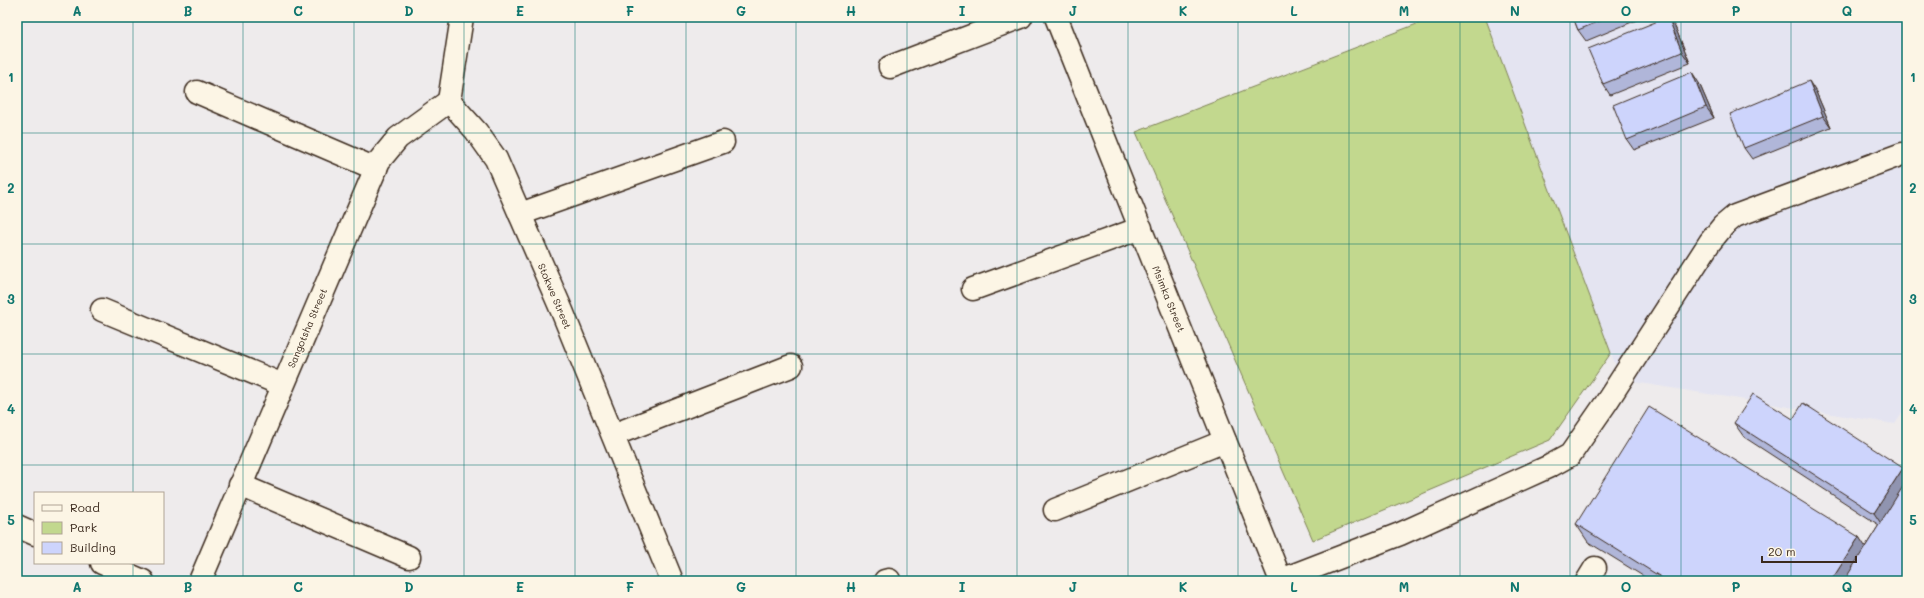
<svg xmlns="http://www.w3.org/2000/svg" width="1924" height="598" viewBox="0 0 1924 598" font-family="Mali,sans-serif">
  <rect width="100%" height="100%" fill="#eeebec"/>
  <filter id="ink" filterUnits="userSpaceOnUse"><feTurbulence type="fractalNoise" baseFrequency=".025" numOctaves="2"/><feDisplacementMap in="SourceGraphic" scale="8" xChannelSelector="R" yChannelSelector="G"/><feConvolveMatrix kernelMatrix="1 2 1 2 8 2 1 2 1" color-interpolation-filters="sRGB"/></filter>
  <g filter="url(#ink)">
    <polygon fill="#e4e4f1" points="1485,17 1907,17 1907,406 1895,424 1621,380"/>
    <polygon fill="#c2d88e" stroke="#7e8156" points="1435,17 1485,17 1611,353 1550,440 1313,540 1136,132"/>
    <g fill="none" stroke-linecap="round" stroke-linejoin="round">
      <defs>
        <g id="minor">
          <polyline points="462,17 449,101 476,131 496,159 562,311 672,581"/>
          <polyline points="1056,17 1281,581"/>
          <polyline points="890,67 1021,17"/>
          <polyline points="197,92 376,169"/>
          <polyline points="520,214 723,142"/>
          <polyline points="973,289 1141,228"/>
          <polyline points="102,310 283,385"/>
          <polyline points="613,435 791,366"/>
          <polyline points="240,485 409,557"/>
          <polyline points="1055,510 1225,441"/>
          <polyline points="17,526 35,534"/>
          <polyline points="102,563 143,581"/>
          <polyline points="1281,580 1400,534 1550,466 1570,455 1606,403 1710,242 1723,226 1735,216 1902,154"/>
          <polyline points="200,581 379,161 398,138 449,101"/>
          <polyline points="885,581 889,580"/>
          <polyline points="1587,581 1595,568"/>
        </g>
      </defs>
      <use href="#minor" stroke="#3b2a1e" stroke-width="25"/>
      <use href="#minor" stroke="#fcf5e5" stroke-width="22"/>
    </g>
    <g fill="#b0b6d9" stroke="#3b2a1e">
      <polygon points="1573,17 1644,17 1586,41 1578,30"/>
      <polygon points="1675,27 1690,63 1610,95 1603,84"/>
      <polygon points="1699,83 1714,118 1634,150 1627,140"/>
      <polygon points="1816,92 1831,127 1752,159 1744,148"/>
      <polygon points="1793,419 1903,468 1907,473 1907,581 1651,581 1588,542 1576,524 1859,537 1865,547 1879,525 1744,437 1734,423"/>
    </g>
    <g fill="#9094b0" stroke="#3b2a1e">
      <polygon points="1668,17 1675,27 1690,63 1682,52"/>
      <polygon points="1692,72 1699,83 1714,118 1706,107"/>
      <polygon points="1809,81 1816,92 1831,127 1823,116"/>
      <polygon points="1903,468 1907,473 1907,493 1884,528 1874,513"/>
      <polygon points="1859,537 1871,555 1855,581 1831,581"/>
      <polygon points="1907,575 1907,581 1903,581"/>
    </g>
    <g fill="#cdd4fc" stroke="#3b2a1e">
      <polygon points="1573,17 1610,17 1578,30"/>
      <polygon points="1668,17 1682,52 1603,84 1588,49"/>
      <polygon points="1692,72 1706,107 1627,140 1613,105"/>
      <polygon points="1809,81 1823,116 1744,148 1730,114"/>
      <polygon points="1753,394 1793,419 1803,403 1903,468 1874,513 1734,423"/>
      <polygon points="1649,407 1859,537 1831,581 1667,581 1576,524"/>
      <polygon points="1907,480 1907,575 1903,581 1844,581"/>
    </g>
  </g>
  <path fill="none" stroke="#0f766e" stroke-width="1" stroke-opacity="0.55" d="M133,17V493M243,17V581M354,17V581M464,17V581M575,17V581M686,17V581M796,17V581M907,17V581M1017,17V581M1128,17V581M1238,17V581M1349,17V581M1460,17V581M1570,17V581M1681,17V581M1791,17V581M17,133H1907M17,244H1907M17,354H1907M17,465H1907M133,563V581"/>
  <g text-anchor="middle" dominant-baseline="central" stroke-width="3" stroke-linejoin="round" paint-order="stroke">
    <g font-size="10" fill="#3b2a1e" stroke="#fcf5e5">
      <text transform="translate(555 296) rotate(67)">Stokwe Street</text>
      <text transform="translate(1169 299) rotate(68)">Msimka Street</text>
      <text transform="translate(307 328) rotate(-67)">Sangotsha Street</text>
    </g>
  </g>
  <rect width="1924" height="598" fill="none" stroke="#fcf5e5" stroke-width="44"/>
  <rect x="34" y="492" width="130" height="72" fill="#fcf5e5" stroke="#afa495"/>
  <rect x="42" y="505" width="20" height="6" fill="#fcf5e5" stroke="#afa495"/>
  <text x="70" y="512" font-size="12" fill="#3b2a1e">Road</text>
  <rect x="42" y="522" width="20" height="12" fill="#c2d88e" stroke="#afa495"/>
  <text x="70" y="532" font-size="12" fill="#3b2a1e">Park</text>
  <rect x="42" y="542" width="20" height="12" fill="#cdd4fc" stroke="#afa495"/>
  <text x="70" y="552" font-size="12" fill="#3b2a1e">Building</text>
  <path d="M1762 556v6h94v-6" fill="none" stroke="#3b2a1e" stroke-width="2"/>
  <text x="1768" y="556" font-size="12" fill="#3b2a1e" stroke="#fcf5e5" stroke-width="3" paint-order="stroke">20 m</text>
  <rect x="22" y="22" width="1880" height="554" fill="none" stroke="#0f766e" stroke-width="1.5"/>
  <g font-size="13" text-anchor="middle" font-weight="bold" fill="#0f766e">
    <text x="77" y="16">A</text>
    <text x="188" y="16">B</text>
    <text x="298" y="16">C</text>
    <text x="409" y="16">D</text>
    <text x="520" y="16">E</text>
    <text x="630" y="16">F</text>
    <text x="741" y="16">G</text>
    <text x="851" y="16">H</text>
    <text x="962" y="16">I</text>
    <text x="1073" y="16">J</text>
    <text x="1183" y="16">K</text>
    <text x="1294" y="16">L</text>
    <text x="1404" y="16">M</text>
    <text x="1515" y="16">N</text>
    <text x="1626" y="16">O</text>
    <text x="1736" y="16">P</text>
    <text x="1847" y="16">Q</text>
    <text x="11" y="82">1</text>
    <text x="1913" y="82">1</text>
    <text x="11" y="193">2</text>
    <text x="1913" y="193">2</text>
    <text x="11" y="304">3</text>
    <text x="1913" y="304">3</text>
    <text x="11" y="414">4</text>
    <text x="1913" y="414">4</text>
    <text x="11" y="525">5</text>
    <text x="1913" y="525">5</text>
    <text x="77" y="592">A</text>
    <text x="188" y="592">B</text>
    <text x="298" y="592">C</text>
    <text x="409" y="592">D</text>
    <text x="520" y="592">E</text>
    <text x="630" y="592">F</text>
    <text x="741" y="592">G</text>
    <text x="851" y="592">H</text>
    <text x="962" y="592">I</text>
    <text x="1073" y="592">J</text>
    <text x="1183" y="592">K</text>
    <text x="1294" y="592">L</text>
    <text x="1404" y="592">M</text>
    <text x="1515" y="592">N</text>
    <text x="1626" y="592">O</text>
    <text x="1736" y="592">P</text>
    <text x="1847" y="592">Q</text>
  </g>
</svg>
